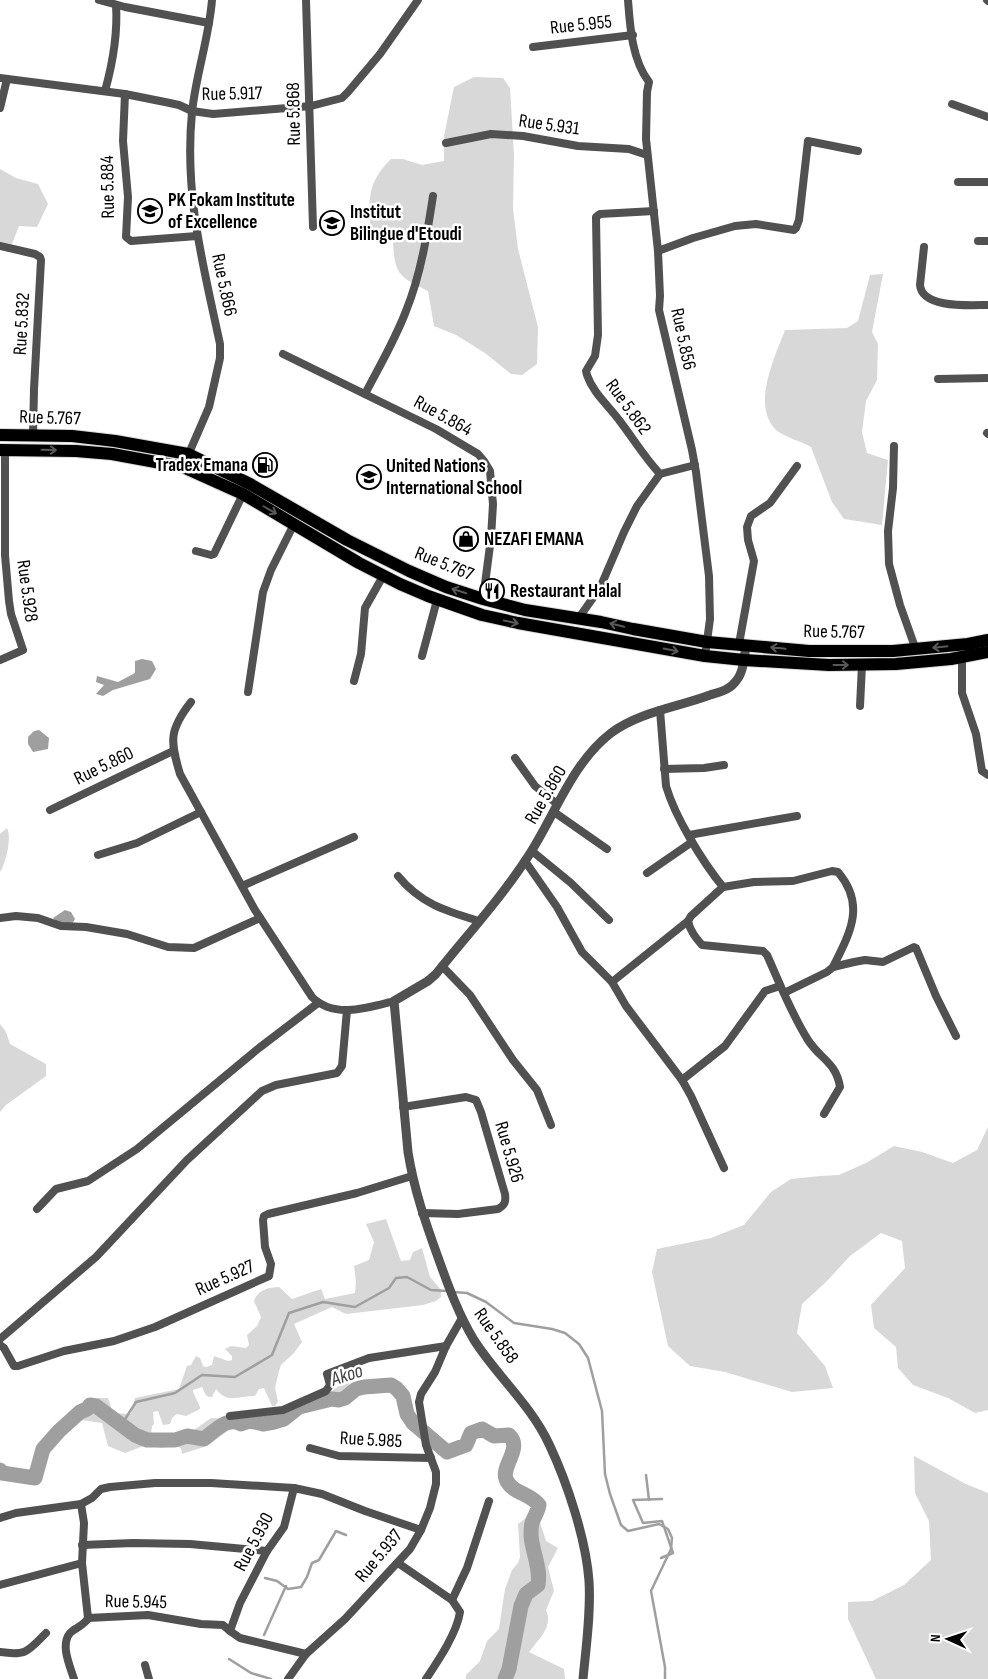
<svg xmlns="http://www.w3.org/2000/svg" width="988" height="1679" viewBox="0 0 988 1679" font-family="'Sofia Sans Condensed',sans-serif">
  <rect width="100%" height="100%" fill="#fff"/>
  <g fill="#d8d8d8">
    <path d="M474,77L503,78L510,88L514,155L513,209L518,249L538,327L537,364L522,375L511,374L485,353L456,335L434,326L428,291C399,276 395,276 393,242L384,233H371C368,200 367,183 391,159H403L422,165L444,161V136L454,87Z"/>
    <polygon points="0,169 16,178 38,184 48,204 37,227 19,226 12,244 0,242"/>
    <path d="M883,274L872,332L878,344L877,380L866,401L862,432L867,453L888,460L882,525L844,519L832,502L811,447C802,442 783,436 776,430C751,405 775,357 785,330L847,328L858,321L870,275Z"/>
    <path d="M7,828C12,837 6,863 0,872V834Z"/>
    <polygon points="0,1024 6,1032 10,1044 46,1064 46,1076 6,1105 0,1112"/>
    <polygon points="988,1127 988,1410 975,1413 948,1398 913,1385 898,1368 896,1347 874,1328 871,1305 905,1268 902,1241 881,1233 850,1256 826,1282 802,1304 797,1333 825,1366 833,1388 792,1392 725,1372 690,1366 668,1346 652,1272 657,1249 711,1238 744,1225 771,1192 791,1179 820,1176 839,1175 866,1163 894,1146 922,1152 953,1163 977,1150"/>
    <path d="M386,1219L401,1261L410,1260L413,1252L422,1248L430,1277L441,1290V1297L436,1301L423,1305L346,1314L332,1307L294,1324L302,1342L293,1354L281,1365L279,1371L275,1388L278,1402L275,1406H272L264,1388L259,1389L255,1396C238,1396 227,1404 216,1389L212,1397C205,1398 205,1392 202,1387L193,1390V1392L200,1407V1409L186,1416L177,1414L172,1418L170,1424L163,1425L158,1411L153,1412L154,1424L152,1426L151,1435C182,1442 188,1434 211,1418L229,1419L255,1417L264,1420L271,1419L291,1406L332,1391L340,1385L349,1382L350,1388L323,1405L283,1422L274,1425L245,1426L229,1430L207,1446L182,1454L181,1448L176,1446L161,1448L146,1445L125,1453L108,1446L102,1423L81,1420V1403L98,1398H108L113,1413L131,1414L135,1398L179,1389L187,1366L191,1365L196,1356L200,1358L203,1366L206,1367L212,1365L214,1356L228,1361L232,1360V1356L225,1349L231,1346L246,1348L249,1345L247,1335L257,1326L261,1317L254,1301C257,1290 269,1287 279,1287L292,1299L321,1289L325,1299L355,1293L356,1281L354,1266L369,1260L374,1242L366,1224Z"/>
    <polygon points="914,1456 966,1484 988,1493 988,1679 876,1679 848,1619 848,1602 872,1601 904,1585 931,1560 929,1521 915,1493"/>
    <path d="M536,1510L546,1541L558,1548L548,1567L554,1591L546,1610C554,1626 538,1640 529,1652L564,1669L565,1679H466V1675L480,1661L487,1641L499,1629L505,1589L512,1570L518,1563L520,1557L518,1524Z"/>
  </g>
  <g fill="#9f9f9f">
    <polygon points="142,659 152,661 156,669 150,679 113,690 103,696 96,694 104,685 96,682 97,676 118,682 135,673 135,661"/>
    <polygon points="39,730 49,738 48,749 33,752 28,744 28,737 34,731"/>
    <polygon points="65,910 71,912 75,919 71,926 59,924 53,918"/>
  </g>
  <g fill="none" stroke-linecap="round" stroke-linejoin="round">
    <g stroke="#9f9f9f" stroke-width="2.5">
      <polyline points="453,1292 467,1293 486,1302 514,1323 552,1329 565,1333 579,1344 588,1358 602,1411 605,1474 610,1494 621,1525 628,1531 659,1524 668,1529 672,1538 671,1549 651,1591 665,1667 665,1679"/>
      <polyline points="122,1424 136,1402 175,1393 202,1375 235,1377 272,1355 289,1313 323,1302 355,1307 389,1288 396,1278 407,1277 431,1290 447,1291"/>
      <polyline points="646,1475 649,1500"/>
      <polyline points="661,1558 673,1553 662,1521 643,1523 633,1500 662,1499"/>
      <polyline points="265,1578 277,1581 288,1589 301,1587 307,1577 312,1563 319,1560 336,1531 346,1535"/>
      <polyline points="264,1635 286,1586"/>
      <polyline points="229,1659 251,1673 271,1679"/>
    </g>
    <path stroke="#9f9f9f" stroke-width="15" d="M0,1470L2,1473L35,1478L43,1449L59,1431L80,1412L87,1409L90,1405L96,1406L135,1435L147,1440H175L187,1436L204,1439C215,1431 227,1416 241,1424L250,1421L263,1424L274,1422L284,1419L299,1407L332,1399L339,1400L345,1398L356,1389L364,1387L391,1385L396,1388L403,1396L407,1414L413,1423L447,1452L466,1445L471,1433L482,1429L494,1436L509,1435C523,1448 501,1466 506,1479C511,1493 530,1493 539,1505C538,1512 534,1516 532,1523C531,1526 531,1531 531,1535C532,1552 541,1567 538,1585L526,1594L521,1606L509,1669L505,1679"/>
    <defs>
      <g id="trunk">
        <polyline points="0,435 72,436 115,441 188,454 250,484 347,540 409,571 446,587 483,599 525,610 601,622 633,629 707,642 809,651 893,651 968,644 988,640"/>
        <polyline points="0,450 76,451 112,454 183,467 243,494 359,563 400,584 428,596 482,615 518,623 705,656 744,660 829,665 896,664 951,659 988,652"/>
      </g>
    </defs>
    <use href="#trunk" stroke="#dbdbdb" stroke-width="14"/>
    <g stroke="#515151" stroke-width="8">
      <polyline points="99,0 125,7 209,23"/>
      <polyline points="306,0 313,227"/>
      <path d="M628,0C630,27 632,60 649,82L647,92L646,139L658,251L660,296L659,310L692,450L696,472L709,576L710,619L705,656"/>
      <polyline points="987,0 988,1"/>
      <polyline points="533,47 633,35"/>
      <polyline points="0,78 125,94 165,102 179,105 192,111 213,114 311,106 342,98 348,92 380,54 418,0"/>
      <path d="M105,91C113,62 118,35 116,5"/>
      <polyline points="125,94 123,141 128,197 126,237 131,241 197,236"/>
      <polyline points="952,104 988,117"/>
      <polyline points="0,108 7,79"/>
      <polyline points="446,143 491,134 523,136 578,146 629,149 647,155"/>
      <polyline points="958,182 988,182"/>
      <polyline points="978,241 988,241"/>
      <polyline points="0,246 35,254 40,257 41,260 34,389 33,435"/>
      <path d="M924,247L920,285C922,309 971,305 988,305"/>
      <polyline points="658,251 693,238 735,226 756,224 794,230 796,228 799,220 808,141 858,151"/>
      <polyline points="283,354 436,429 478,454 484,461 490,471 493,504 491,538 483,599"/>
      <polyline points="938,379 988,378"/>
      <path d="M365,394C379,367 395,340 406,311C421,274 427,235 433,196"/>
      <polyline points="987,433 988,434"/>
      <polyline points="894,446 893,488 888,531 889,564 900,605 916,650"/>
      <path d="M183,467L209,407L220,358V344C203,264 184,195 192,112C196,74 209,38 212,0"/>
      <polyline points="660,474 695,465"/>
      <polyline points="196,551 211,555 214,554 243,494"/>
      <path d="M578,619L600,588L624,532L637,506L660,474C644,457 633,438 619,420C608,405 593,393 587,375L586,371L595,356L598,335L596,217L600,214L654,211"/>
      <polyline points="739,644 754,561 748,540 747,527 751,516 770,503 797,466"/>
      <polyline points="422,656 437,600"/>
      <polyline points="962,657 962,693 976,734 982,771 988,775"/>
      <polyline points="0,660 23,650 11,614 9,601 5,555 5,450"/>
      <polyline points="354,681 361,654 365,608 383,576"/>
      <polyline points="248,692 263,592 271,570 294,524"/>
      <path d="M191,702C169,730 170,741 180,774L255,910L312,997C334,1019 367,1008 394,1001"/>
      <polyline points="860,706 862,665"/>
      <path d="M660,710L666,786C675,817 702,861 723,887L691,916L688,921C690,931 696,938 702,945L763,951L767,955C780,984 791,1013 808,1040C820,1059 836,1062 840,1087L824,1114"/>
      <polyline points="515,758 535,786 557,804"/>
      <polyline points="664,769 704,768 724,765"/>
      <polyline points="50,810 173,751"/>
      <polyline points="554,812 607,849"/>
      <polyline points="689,835 797,816"/>
      <polyline points="532,851 571,883 609,920"/>
      <polyline points="98,855 137,843 201,812"/>
      <polyline points="525,861 557,907 582,952 612,982 626,1006 682,1080 691,1096 724,1168"/>
      <polyline points="647,873 692,842"/>
      <path d="M398,876C421,904 446,911 479,921"/>
      <polyline points="242,886 354,837"/>
      <path d="M723,887L754,882L793,881L832,871L838,872C866,905 850,933 833,967"/>
      <polyline points="0,918 16,916 38,918 61,926 86,927 127,934 168,947 194,948 260,918"/>
      <polyline points="442,966 470,995 513,1060 537,1090 551,1125"/>
      <polyline points="612,982 688,921"/>
      <polyline points="784,993 827,972 833,967 854,962 865,960 883,962 914,947 916,948 936,996 956,1036"/>
      <polyline points="682,1080 725,1046 765,991 780,986"/>
      <path d="M403,1107L466,1097L476,1100L481,1112L505,1194C506,1202 505,1205 498,1209L458,1214L422,1213"/>
      <polyline points="37,1209 56,1189 88,1181 137,1149 259,1048 318,1003"/>
      <polyline points="0,1339 96,1257 187,1160 262,1091 276,1085 337,1073 342,1066 347,1010"/>
      <polyline points="0,1345 4,1348 14,1366 18,1366 64,1351 114,1341 155,1327 269,1276 271,1264 265,1247 263,1220 264,1216 268,1214 357,1193 412,1176"/>
      <polyline points="230,1416 283,1410 326,1391 330,1385 327,1374 369,1358 446,1346"/>
      <polyline points="310,1448 339,1456 431,1458"/>
      <polyline points="81,1504 92,1498 101,1489 110,1487 155,1483 211,1483 294,1488"/>
      <polyline points="0,1518 16,1513 81,1504 84,1523 82,1563"/>
      <polyline points="82,1545 133,1543 190,1544 267,1551"/>
      <path d="M398,1563L452,1600L460,1612C457,1633 438,1661 426,1679"/>
      <polyline points="0,1585 82,1563 88,1618 148,1615 201,1624 223,1625 230,1631"/>
      <polyline points="452,1600 467,1568 489,1501"/>
      <path d="M0,1652C27,1656 28,1651 46,1633"/>
      <polyline points="306,1654 240,1638 230,1631 240,1603 267,1551 284,1527 294,1488 322,1494 365,1511 421,1530"/>
      <polyline points="145,1665 149,1679"/>
      <path d="M74,1679C70,1666 60,1645 70,1633C76,1627 84,1626 88,1618"/>
      <polyline points="288,1679 306,1654 345,1619 410,1549 421,1530 430,1508 436,1484 436,1472 426,1445 419,1402 421,1394 435,1372 446,1346 462,1318"/>
    </g>
    <path stroke="#515151" stroke-width="9" d="M583,1679C586,1647 591,1613 589,1581C586,1539 567,1482 549,1444C530,1404 497,1376 474,1340C459,1315 449,1288 439,1260C426,1224 414,1190 408,1152L394,1001L428,981L436,974C467,935 502,897 529,855C555,815 572,763 611,733C639,712 678,707 710,695C719,692 730,690 736,681C744,672 744,657 746,645"/>
    <use href="#trunk" stroke="#000" stroke-width="12"/>
  </g>
  <defs><path id="oneway-shaft" d="M-6 0H5M1.5-3L5.5 0L1.5 3" fill="none" stroke-width="1.6" stroke-linecap="round" stroke-linejoin="round" transform="scale(1.25)"/></defs>
  <g stroke="#595959">
    <use href="#oneway-shaft" transform="translate(49 450) rotate(1)"/>
    <use href="#oneway-shaft" transform="translate(270 510) rotate(30)"/>
    <use href="#oneway-shaft" transform="translate(459 591) rotate(-162)"/>
    <use href="#oneway-shaft" transform="translate(511 622) rotate(12)"/>
    <use href="#oneway-shaft" transform="translate(617 625) rotate(-166)"/>
    <use href="#oneway-shaft" transform="translate(940 647) rotate(174)"/>
    <use href="#oneway-shaft" transform="translate(778 648) rotate(-174)"/>
    <use href="#oneway-shaft" transform="translate(671 650) rotate(11)"/>
    <use href="#oneway-shaft" transform="translate(841 665)"/>
  </g>
  <defs>
    <symbol id="university-ring" viewBox="-11 -11 22 22"><circle r="9.5" fill="#fff" stroke="#000" stroke-width="1.5"/><path d="M0-5L7-2L0 1L-7-2ZM-4 1L0 2.5L4 1V4Q0 6-4 4Z" fill="#000"/></symbol>
    <symbol id="school-ring" viewBox="-11 -11 22 22"><circle r="9.5" fill="#fff" stroke="#000" stroke-width="1.5"/><path d="M0-5L7-2L0 1L-7-2ZM-4 1L0 2.5L4 1V4Q0 6-4 4Z" fill="#000"/></symbol>
    <symbol id="fuel-ring" viewBox="-11 -11 22 22"><circle r="9.5" fill="#fff" stroke="#000" stroke-width="1.5"/><path d="M-5.5-6h7V0h2V4h1.3V-2.5L3-4.5l.8-.8L6-3V5H2.5V1h-1V6h-7ZM-4.2-4.7v3.2H.2V-4.7Z" fill="#000"/></symbol>
    <symbol id="shop-ring" viewBox="-11 -11 22 22"><circle r="9.5" fill="#fff" stroke="#000" stroke-width="1.5"/><path d="M-5-2.5h2.3a2.7 3.5 0 0 1 5.4 0H5L5.5 6h-11ZM-1.5-2.5h3a1.5 2.3 0 0 0-3 0Z" fill="#000"/></symbol>
    <symbol id="restaurant-ring" viewBox="-11 -11 22 22"><circle r="9.5" fill="#fff" stroke="#000" stroke-width="1.5"/><path d="M-5-6h1v4h1v-4h1v4h1v-4h1v5L-1.5 .5V6h-2V.5L-5-1ZM5-6V6H3V1.5H1.5Q1.5-4 5-6Z" fill="#000"/></symbol>
  </defs>
  <g fill-rule="evenodd">
    <use href="#university-ring" x="136" y="197" width="28" height="28"/>
    <use href="#school-ring" x="318" y="209" width="28" height="28"/>
    <use href="#fuel-ring" x="251" y="451" width="28" height="28"/>
    <use href="#school-ring" x="355" y="463" width="28" height="28"/>
    <use href="#shop-ring" x="452" y="525" width="28" height="28"/>
    <use href="#restaurant-ring" x="478" y="577" width="28" height="28"/>
  </g>
  <g text-anchor="middle" dominant-baseline="central" stroke-width="5" stroke-linejoin="round" paint-order="stroke">
    <g font-size="19" fill="#000" stroke="#fff">
      <text transform="translate(581 25) rotate(-6)">Rue 5.955</text>
      <text transform="translate(232 94) rotate(-1)">Rue 5.917</text>
      <text transform="translate(294 114) rotate(-91)">Rue 5.868</text>
      <text transform="translate(549 125) rotate(8)">Rue 5.931</text>
      <text transform="translate(108 187) rotate(-91)">Rue 5.884</text>
      <text transform="translate(224 285) rotate(78)">Rue 5.866</text>
      <text transform="translate(22 324) rotate(-87)">Rue 5.832</text>
      <text transform="translate(683 339) rotate(78)">Rue 5.856</text>
      <text transform="translate(628 407) rotate(54)">Rue 5.862</text>
      <text transform="translate(443 416) rotate(29)">Rue 5.864</text>
      <text transform="translate(50 418) rotate(2)">Rue 5.767</text>
      <text transform="translate(444 564) rotate(22)">Rue 5.767</text>
      <text transform="translate(27 591) rotate(82)">Rue 5.928</text>
      <text transform="translate(834 632) rotate(1)">Rue 5.767</text>
      <text transform="translate(104 766) rotate(-26)">Rue 5.860</text>
      <text transform="translate(546 795) rotate(-60)">Rue 5.860</text>
      <text transform="translate(509 1152) rotate(74)">Rue 5.926</text>
      <text transform="translate(225 1278) rotate(-24)">Rue 5.927</text>
      <text transform="translate(496 1336) rotate(55)">Rue 5.858</text>
      <text transform="translate(371 1440) rotate(3)">Rue 5.985</text>
      <text transform="translate(254 1542) rotate(-62)">Rue 5.930</text>
      <text transform="translate(379 1556) rotate(-50)">Rue 5.937</text>
      <text transform="translate(136 1602) rotate(1)">Rue 5.945</text>
    </g>
    <g font-size="19" font-weight="bold" fill="#000" stroke="#fff" text-anchor="start">
      <text x="168" y="200">PK Fokam Institute<tspan x="168" dy="22">of Excellence</tspan></text>
      <text x="350" y="212">Institut<tspan x="350" dy="22">Bilingue d'Etoudi</tspan></text>
      <text x="248" y="465" text-anchor="end">Tradex Emana</text>
      <text x="386" y="466">United Nations<tspan x="386" dy="22">International School</tspan></text>
      <text x="484" y="539">NEZAFI EMANA</text>
      <text x="510" y="591">Restaurant Halal</text>
    </g>
    <g font-size="20" font-style="italic" fill="#404040" stroke="#fff">
      <text transform="translate(347 1375) rotate(-18)">Akoo</text>
    </g>
  </g>
  <g transform="translate(948 1639) rotate(273)" stroke="#ffffff" stroke-width="4" paint-order="stroke">
  <path d="M0-4L9 19L0 12L-9 19Z" fill="#000000"/>
  <text y="-8" font-size="14" font-weight="bold" text-anchor="middle" fill="#000000">N</text>
  </g>
</svg>
